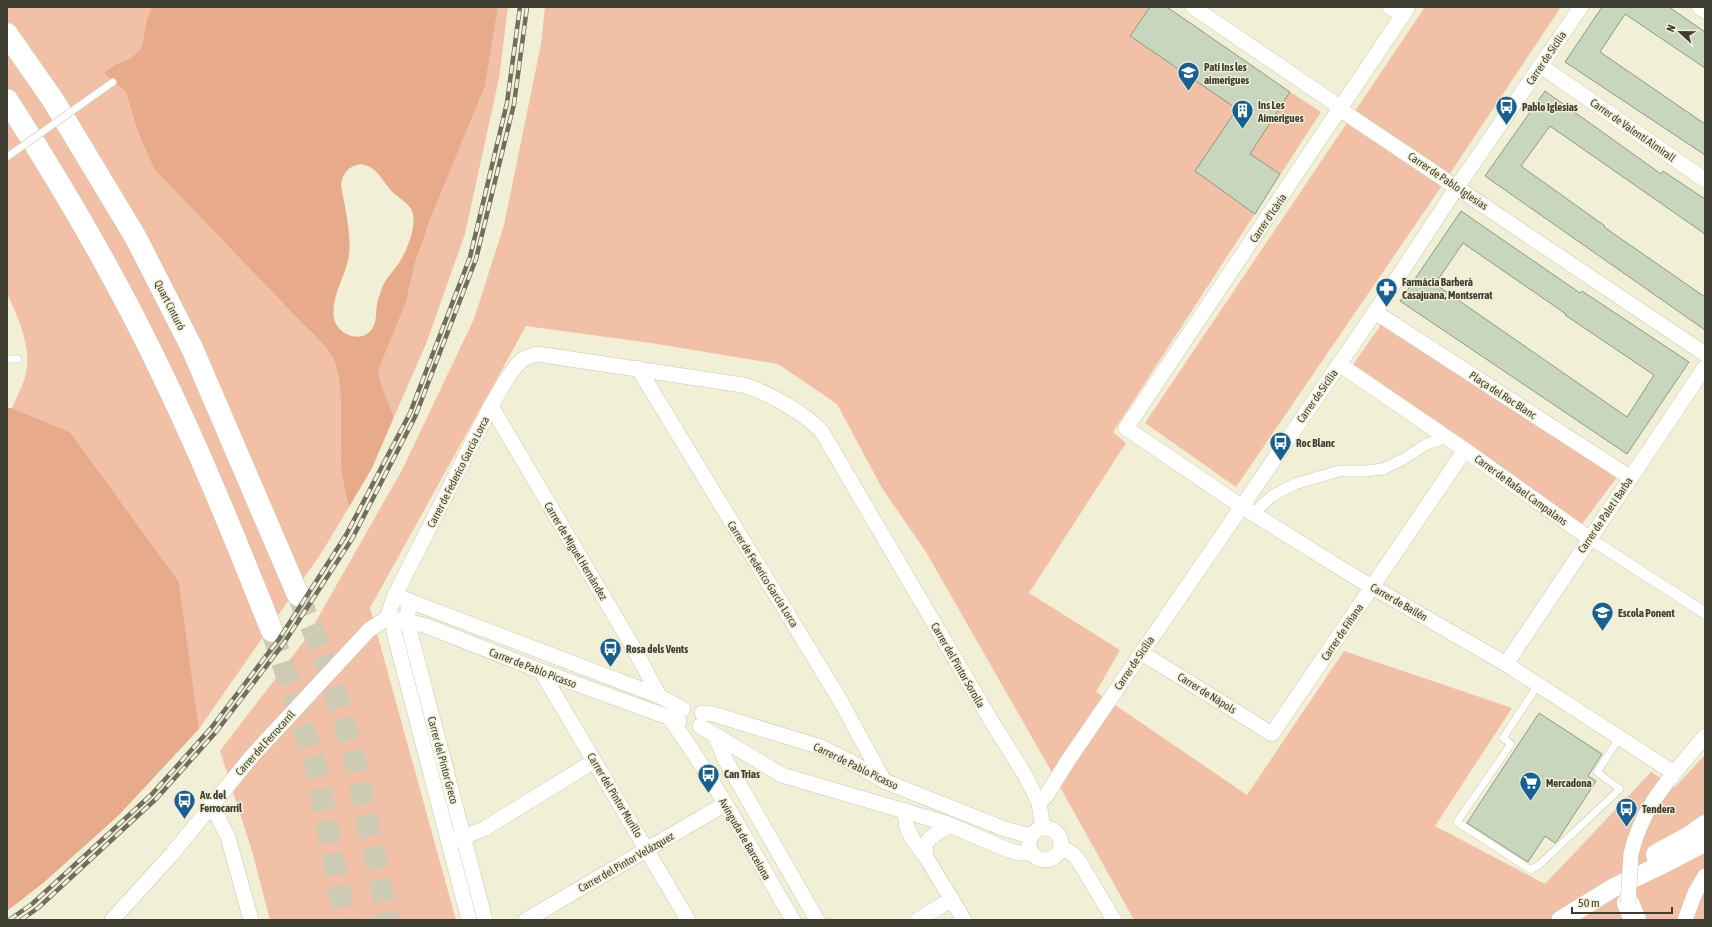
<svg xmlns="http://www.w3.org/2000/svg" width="1712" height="927" viewBox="0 0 1712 927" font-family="'Asap Condensed',sans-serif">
  <rect width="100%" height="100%" fill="#f1efd5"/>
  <g fill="#f1c0a7">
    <path d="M7,7H152L147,19L141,49L130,59L116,64L105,73L126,92L137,130L154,169L300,321C314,335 332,349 337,369C344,399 339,436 341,467C342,479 346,495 349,507L322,552L199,729L179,582L70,432L12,408C16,398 22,388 25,377C33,349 19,319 7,294Z"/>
    <polygon points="498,7 508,7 499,78 465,234 426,344 394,417 382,387 378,371 406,302 415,263 430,220 485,86"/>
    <polygon points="545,7 1164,7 1221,47 1321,112 1113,432 1126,443 1029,593 1120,650 1096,692 1247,795 1344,651 1512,708 1435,826 1545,884 1651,772 1675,787 1705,755 1705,920 1134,920 1050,769 926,552 882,488 837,404 778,364 651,343 526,326 370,608 456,920 270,920 252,851 220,751 307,637 402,470 474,319 504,225 541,44"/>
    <polygon points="1425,7 1561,7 1439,190 1236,487 1145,423"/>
    <polygon points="1382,323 1617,477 1582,524 1353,365"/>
  </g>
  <g fill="#e7aa8a" fill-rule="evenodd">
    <path d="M152,7H498L485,86L430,220L415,263L406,302L378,371L382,387L394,417L372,468L349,507C346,495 342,479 341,467C339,436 344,399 337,369C332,349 314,335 300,321L154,169L137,130L126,92L104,73L116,64L130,59L141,49L147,19ZM360,164C376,166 380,177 389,188C395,197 409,202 412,211C418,225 406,252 399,263C395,269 390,274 386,280C382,286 380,294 378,300C375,310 378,320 372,329C361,344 338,335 334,319C330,296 347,275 349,254C352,237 344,203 341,185C343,172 348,167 360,164Z"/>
    <polygon points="7,408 12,408 70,432 179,582 199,729 118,816 42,884 7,911"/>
  </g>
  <g fill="#c8d6be" stroke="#8d9a84" fill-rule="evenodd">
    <polygon points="1150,7 1167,7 1290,92 1250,154 1280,174 1255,214 1195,171 1237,109 1130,36"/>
    <polygon points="1602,7 1669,7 1705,32 1705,68 1625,14 1600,52 1705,124 1705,155 1565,62"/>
    <polygon points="1545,91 1661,174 1663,171 1705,199 1705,234 1550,126 1521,166 1605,226 1604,227 1705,297 1705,330 1485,176"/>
    <path d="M1461,211L1580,293L1582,291L1689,362L1627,454L1400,301ZM1463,243L1566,314L1565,315L1654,375L1627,417L1435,284Z"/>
    <polygon points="1539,713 1602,754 1588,776 1596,781 1557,841 1555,843 1545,836 1528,862 1467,823"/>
  </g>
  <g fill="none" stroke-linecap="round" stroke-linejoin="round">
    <g stroke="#cdcbb4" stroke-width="22" stroke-dasharray="22 11" stroke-linecap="butt">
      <polyline points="298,595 325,659 352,747 388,920"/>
      <polyline points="272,631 315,762 345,920"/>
    </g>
    <defs>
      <g id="service">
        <polyline points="7,359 18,359"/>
        <polyline points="1538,685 1503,738 1511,744 1457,822 1531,870 1540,864 1620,789 1597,772 1620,737"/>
      </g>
      <g id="pedestrian">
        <polyline points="1254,513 1272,496 1295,484 1339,471 1366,471 1383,469 1402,460 1425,445 1446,437"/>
        <polyline points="1590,539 1705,613"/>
      </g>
      <g id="minor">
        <polyline points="1193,7 1331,101 1344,112 1705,354"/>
        <polyline points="1390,7 1403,16"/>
        <polyline points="1408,7 1126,428 1241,506 1355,577 1506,664 1674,773"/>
        <polyline points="1699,7 1705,11"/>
        <polyline points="1541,66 1705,180"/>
        <polyline points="1375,312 1631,478"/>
        <polyline points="1339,364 1465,450 1590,539"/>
        <polyline points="638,368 840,700 884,781"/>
        <polyline points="491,406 636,652 659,696"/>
        <polyline points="399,597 659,696 683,709"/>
        <polyline points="408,600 408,622 411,636 485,920"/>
        <polyline points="394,618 394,632 469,920"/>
        <polyline points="400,620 424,625 541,671 679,721"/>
        <path d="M369,630L387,618L395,595L491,406L506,380L516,366L523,359L537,354L743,385C767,392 805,413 822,432L992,722L1025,775L1039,803L1043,828"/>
        <polyline points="1142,653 1272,734 1465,450"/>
        <polyline points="1506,664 1705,367"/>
        <polyline points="541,671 688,920"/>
        <polyline points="702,713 713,714 821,747 851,762 884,781 1005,829 1031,836"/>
        <path d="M669,717C715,781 753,852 793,920"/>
        <polyline points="700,726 782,775 945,823 1008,850 1019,853 1032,853"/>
        <polyline points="715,736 726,761 817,920"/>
        <polyline points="1039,803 1046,796 1069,759 1375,312 1457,187 1581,7"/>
        <polyline points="211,804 228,837 251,920"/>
        <polyline points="904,810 907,827 913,840 926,857 964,920"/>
        <circle cx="1045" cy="844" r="16"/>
        <polyline points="455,840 484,829 594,761"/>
        <polyline points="1061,847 1073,854 1079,861 1114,920"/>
        <path d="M1631,854C1643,802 1673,776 1705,736"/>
        <polyline points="926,857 925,845 930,838 949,825"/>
        <polyline points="112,920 172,854 252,756"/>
        <polyline points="526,920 725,804"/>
        <polyline points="918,920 952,899"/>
        <polyline points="1685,920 1695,893 1705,876"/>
      </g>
      <polyline id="tertiary" points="1561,920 1613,888 1661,865 1705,842"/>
      <g id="motorway">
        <polyline points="7,34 53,100 136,238 192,348 298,595"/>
        <path d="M7,100C64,188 119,283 164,378C204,461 238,546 272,631"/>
        <polyline points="1657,855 1690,837 1705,826"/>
        <polyline points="1628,903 1635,920"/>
      </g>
    </defs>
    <use href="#service" stroke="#c9c8ae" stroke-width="8"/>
    <use href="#pedestrian" stroke="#c9c8ae" stroke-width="12"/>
    <use href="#minor" stroke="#c9c8ae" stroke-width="16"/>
    <use href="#tertiary" stroke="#c9c8ae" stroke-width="20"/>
    <use href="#motorway" stroke="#c9c8ae" stroke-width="23"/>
    <use href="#service" stroke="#fff" stroke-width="7"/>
    <use href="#pedestrian" stroke="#fff" stroke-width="11"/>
    <use href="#minor" stroke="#fff" stroke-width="15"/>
    <use href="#tertiary" stroke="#fff" stroke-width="19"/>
    <use href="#motorway" stroke="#fff" stroke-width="22"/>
    <defs>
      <g id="rail">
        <polyline points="9,920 32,904 152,794 211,728 279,639 346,535 410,413 470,257 507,103 520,7"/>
        <polyline points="21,920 38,908 157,798 216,732 284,643 352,539 415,417 476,259 514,104 527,7"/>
      </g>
    </defs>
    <use href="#rail" stroke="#6f6e5f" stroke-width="4.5"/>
    <use href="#rail" stroke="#f1efd5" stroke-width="3" stroke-dasharray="9" stroke-linecap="butt"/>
    <defs>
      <polyline id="service-bridge" points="7,157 113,82"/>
      <g id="minor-bridge">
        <polyline points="252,756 369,630"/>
        <polyline points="1628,903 1631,854"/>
      </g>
    </defs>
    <use href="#service-bridge" stroke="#c9c8ae" stroke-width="8" stroke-linecap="butt"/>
    <use href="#minor-bridge" stroke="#c9c8ae" stroke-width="16" stroke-linecap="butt"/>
    <use href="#service-bridge" stroke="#fff" stroke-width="7"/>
    <use href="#minor-bridge" stroke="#fff" stroke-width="15"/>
  </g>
  <defs>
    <symbol id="school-pin" viewBox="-11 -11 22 30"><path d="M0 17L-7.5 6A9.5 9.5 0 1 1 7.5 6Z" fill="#166094" stroke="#f1efd5"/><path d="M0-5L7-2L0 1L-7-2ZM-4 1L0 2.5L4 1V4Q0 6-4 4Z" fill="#fff"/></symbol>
    <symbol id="bus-pin" viewBox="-11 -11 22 30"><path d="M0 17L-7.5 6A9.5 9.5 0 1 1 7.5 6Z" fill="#166094" stroke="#f1efd5"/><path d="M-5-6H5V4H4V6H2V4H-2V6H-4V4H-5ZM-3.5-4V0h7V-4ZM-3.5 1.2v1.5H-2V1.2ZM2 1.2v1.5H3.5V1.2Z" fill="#fff"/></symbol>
    <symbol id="building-pin" viewBox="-11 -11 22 30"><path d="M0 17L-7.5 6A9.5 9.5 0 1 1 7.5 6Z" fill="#166094" stroke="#f1efd5"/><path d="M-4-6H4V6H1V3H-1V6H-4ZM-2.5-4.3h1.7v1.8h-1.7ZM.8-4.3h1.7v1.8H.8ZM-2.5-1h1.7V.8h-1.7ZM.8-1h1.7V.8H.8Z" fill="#fff"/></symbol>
    <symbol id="pharmacy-pin" viewBox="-11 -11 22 30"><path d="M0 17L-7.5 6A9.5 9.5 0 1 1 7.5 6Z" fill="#166094" stroke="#f1efd5"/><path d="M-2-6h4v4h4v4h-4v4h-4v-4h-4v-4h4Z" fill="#fff"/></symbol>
    <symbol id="supermarket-pin" viewBox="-11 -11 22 30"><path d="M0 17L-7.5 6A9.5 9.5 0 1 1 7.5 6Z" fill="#166094" stroke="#f1efd5"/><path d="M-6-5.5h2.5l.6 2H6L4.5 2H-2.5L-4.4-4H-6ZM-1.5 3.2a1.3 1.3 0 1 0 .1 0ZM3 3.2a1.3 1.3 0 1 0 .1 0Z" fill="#fff"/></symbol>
  </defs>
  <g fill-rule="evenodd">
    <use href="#school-pin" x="1176" y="60" width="25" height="34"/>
    <use href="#bus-pin" x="1494" y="94" width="25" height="34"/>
    <use href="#building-pin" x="1230" y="98" width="25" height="34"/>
    <use href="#pharmacy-pin" x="1374" y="276" width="25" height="34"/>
    <use href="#bus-pin" x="1268" y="430" width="25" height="34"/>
    <use href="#school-pin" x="1590" y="600" width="25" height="34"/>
    <use href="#bus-pin" x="598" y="636" width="25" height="34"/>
    <use href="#bus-pin" x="696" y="762" width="25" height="34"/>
    <use href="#supermarket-pin" x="1518" y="770" width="25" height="34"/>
    <use href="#bus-pin" x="172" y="788" width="25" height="34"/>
    <use href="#bus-pin" x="1614" y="796" width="25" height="34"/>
  </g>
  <g text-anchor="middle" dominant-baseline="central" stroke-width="3" stroke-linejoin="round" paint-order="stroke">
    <g font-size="11" fill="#3d3d32" stroke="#f1efd5">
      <text transform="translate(1546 58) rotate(-56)">Carrer de Sicília</text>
      <text transform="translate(1633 130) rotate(35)">Carrer de Valentí Almirall</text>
      <text transform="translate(1448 181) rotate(34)">Carrer de Pablo Iglesias</text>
      <text transform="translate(1268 218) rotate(-56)">Carrer d'Icària</text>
      <text transform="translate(170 305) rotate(63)">Quart Cinturó</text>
      <text transform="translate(1503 395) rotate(33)">Plaça del Roc Blanc</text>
      <text transform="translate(1317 396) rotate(-55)">Carrer de Sicília</text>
      <text transform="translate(458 472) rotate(-63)">Carrer de Federico García Lorca</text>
      <text transform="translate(1521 490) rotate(36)">Carrer de Rafael Campalans</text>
      <text transform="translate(1605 515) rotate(-56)">Carrer de Palet i Barba</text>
      <text transform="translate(576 551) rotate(59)">Carrer de Miguel Hernàndez</text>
      <text transform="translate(763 574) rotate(58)">Carrer de Federico García Lorca</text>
      <text transform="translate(1399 602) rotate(30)">Carrer de Bailén</text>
      <text transform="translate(1342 632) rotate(-56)">Carrer de Fiñana</text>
      <text transform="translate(1134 663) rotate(-56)">Carrer de Sicília</text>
      <text transform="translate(958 665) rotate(60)">Carrer del Pintor Sorolla</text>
      <text transform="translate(533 668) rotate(21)">Carrer de Pablo Picasso</text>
      <text transform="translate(1207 693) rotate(32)">Carrer de Nàpols</text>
      <text transform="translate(265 743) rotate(-48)">Carrer del Ferrocarril</text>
      <text transform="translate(443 760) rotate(75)">Carrer del Pintor Greco</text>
      <text transform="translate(856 766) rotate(26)">Carrer de Pablo Picasso</text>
      <text transform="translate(615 795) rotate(59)">Carrer del Pintor Murillo</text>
      <text transform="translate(745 839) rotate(60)">Avinguda de Barcelona</text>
      <text transform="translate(626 862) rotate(-30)">Carrer del Pintor Velázquez</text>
    </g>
    <g font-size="11" font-weight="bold" fill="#3d3d32" stroke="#f1efd5" text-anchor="start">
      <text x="1204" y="67">Pati Ins les<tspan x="1204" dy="13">aimerigues</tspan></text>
      <text x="1258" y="105">Ins Les<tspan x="1258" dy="13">Aimerigues</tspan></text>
      <text x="1522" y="107">Pablo Iglesias</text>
      <text x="1402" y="282">Farmàcia Barberà<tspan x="1402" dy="13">Casajuana, Montserrat</tspan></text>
      <text x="1296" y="443">Roc Blanc</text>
      <text x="1618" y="613">Escola Ponent</text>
      <text x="626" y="649">Rosa dels Vents</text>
      <text x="724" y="774">Can Trias</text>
      <text x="1546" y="783">Mercadona</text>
      <text x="200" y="795">Av. del<tspan x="200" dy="13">Ferrocarril</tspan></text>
      <text x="1642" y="809">Tendera</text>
    </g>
  </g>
  <rect width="1712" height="927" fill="none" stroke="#3d3d32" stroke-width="16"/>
  <g transform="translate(1680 32) rotate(292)" stroke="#f1efd5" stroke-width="3" paint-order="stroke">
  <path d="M0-3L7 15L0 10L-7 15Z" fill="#3d3d32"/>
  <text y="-6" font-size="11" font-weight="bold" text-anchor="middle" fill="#3d3d32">N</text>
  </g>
  <path d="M1572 907v6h100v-6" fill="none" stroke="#3d3d32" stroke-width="2"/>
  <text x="1578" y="907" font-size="12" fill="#3d3d32" stroke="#f1efd5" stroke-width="3" paint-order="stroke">50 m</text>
</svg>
